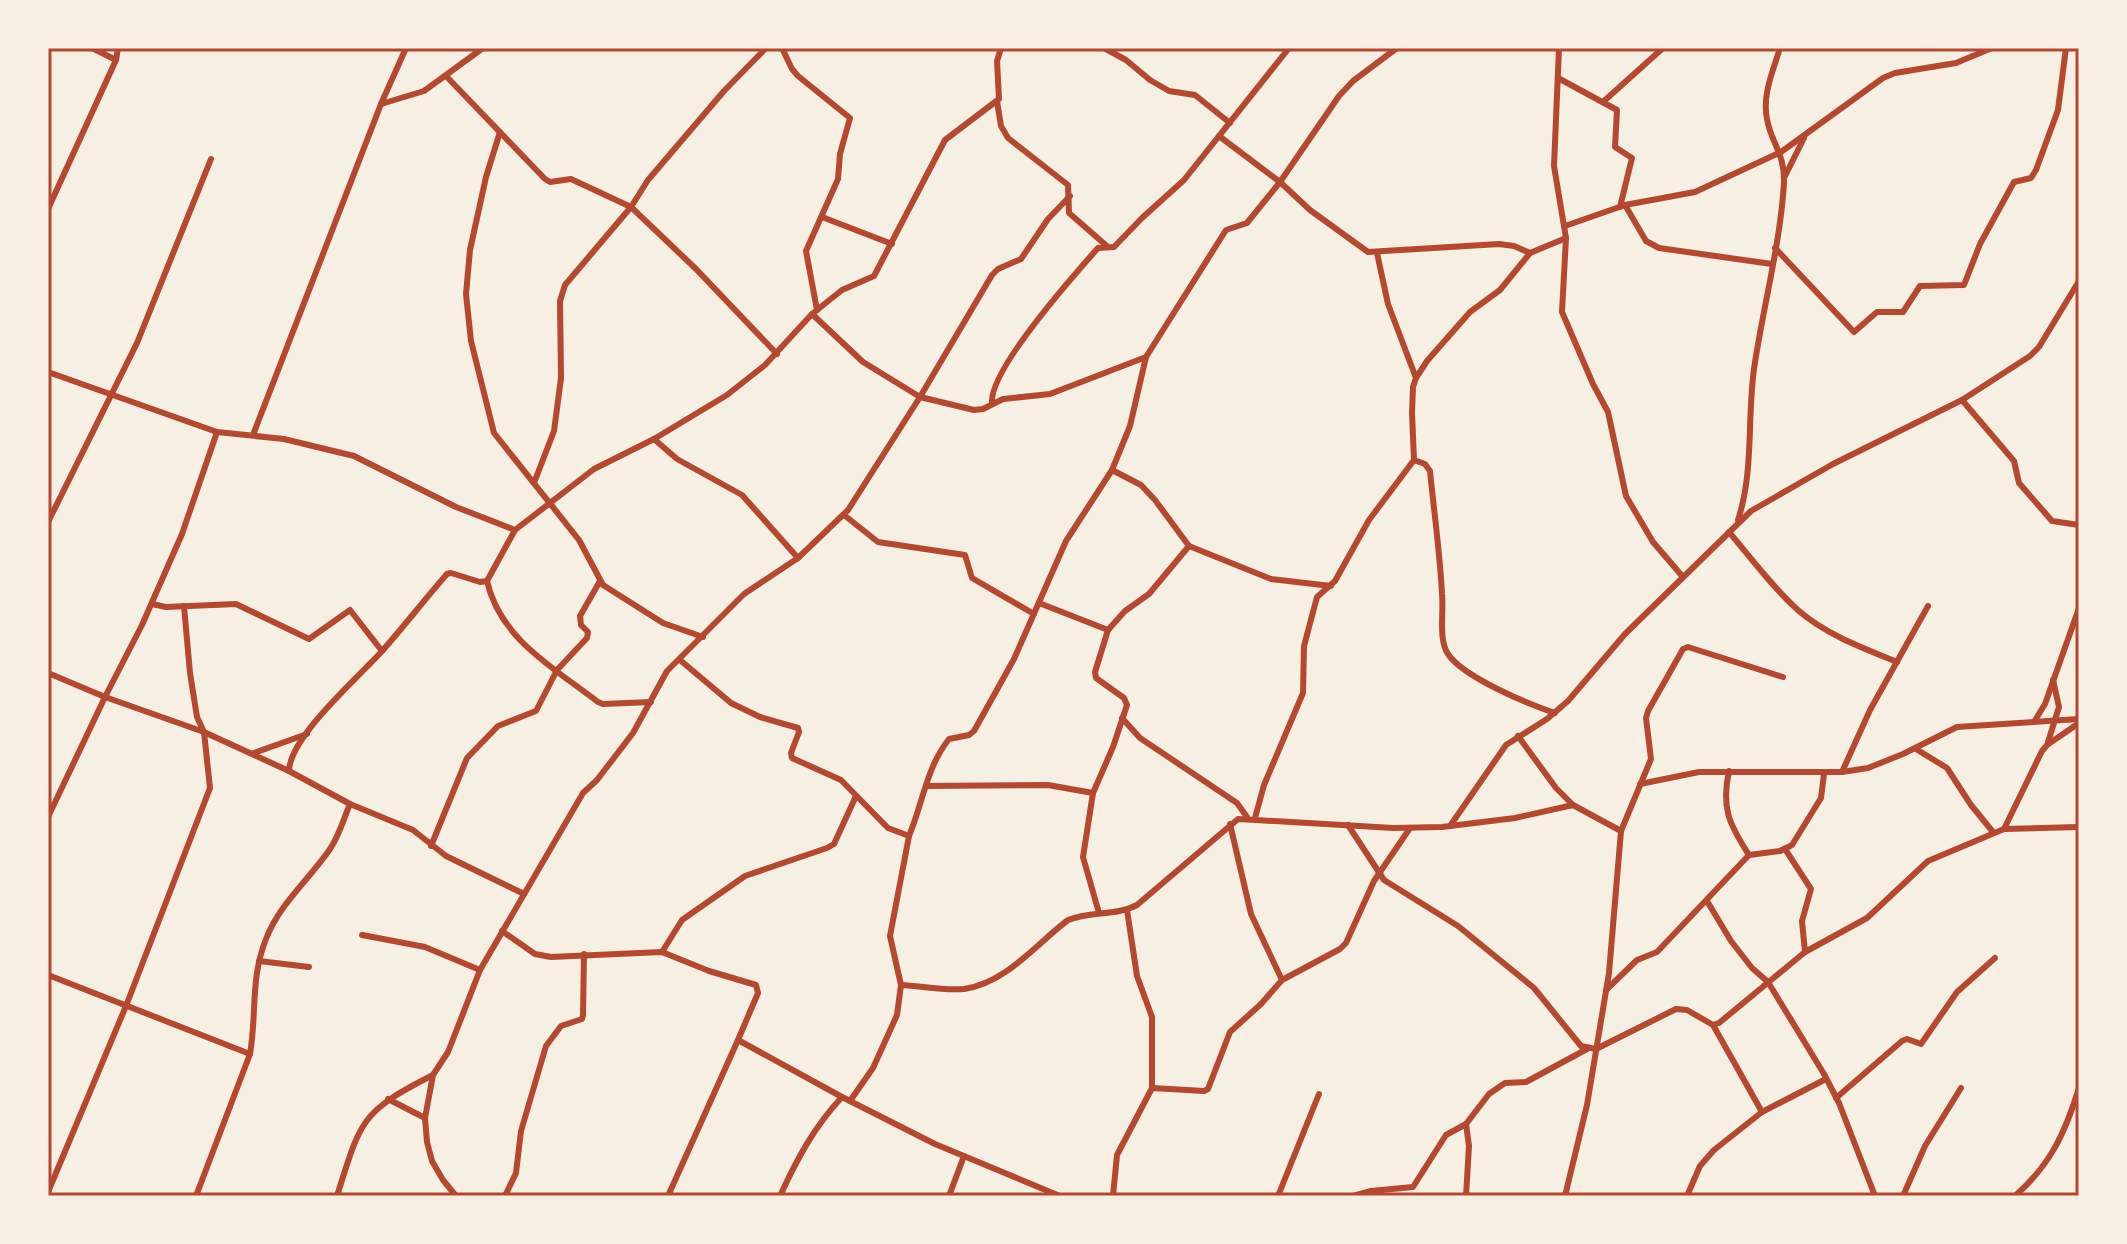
<svg xmlns="http://www.w3.org/2000/svg" width="2127" height="1244" viewBox="0 0 2127 1244" font-family="'Space Grotesk',sans-serif">
  <rect width="100%" height="100%" fill="#f6efe4"/>
  <g fill="none" stroke-linecap="round" stroke-linejoin="round">
    <g stroke="#b5482f" stroke-width="6">
      <polyline points="92,48 116,60"/>
      <polyline points="782,48 792,69 798,76 850,118 840,154 838,179 806,251 817,310"/>
      <polyline points="1104,48 1126,60 1150,80 1169,91 1195,95 1230,123"/>
      <polyline points="1559,48 1554,166 1566,238 1562,312 1593,384 1608,412 1626,496 1653,542 1683,577"/>
      <polyline points="447,77 545,179 550,182 571,179 631,207 696,269 777,354"/>
      <polyline points="1558,78 1617,110 1615,147 1632,158 1620,207"/>
      <polyline points="997,101 1001,126 1008,138 1068,185 1069,213 1108,247"/>
      <polyline points="1604,101 1663,48"/>
      <polyline points="381,104 424,91 483,48"/>
      <polyline points="500,132 486,177 470,250 466,294 471,341 494,433 579,540 603,585 663,623 703,637"/>
      <polyline points="1219,136 1280,182 1310,210 1368,252 1499,244 1514,246 1530,253"/>
      <polyline points="1784,178 1804,138"/>
      <polyline points="1625,205 1646,241 1659,248 1772,264"/>
      <polyline points="48,209 116,60 118,48"/>
      <polyline points="822,217 892,244"/>
      <polyline points="1565,226 1625,205 1695,192 1781,152 1883,78 1895,73 1956,63 1992,48"/>
      <polyline points="1775,248 1854,332 1877,312 1903,312 1920,286 1964,285 1980,244 2014,182 2031,178 2036,170 2058,110 2066,48"/>
      <polyline points="1377,253 1388,304 1416,378"/>
      <polyline points="812,314 863,362 920,397 974,410 983,409 1003,399 1050,394 1146,357"/>
      <polyline points="48,372 217,432 284,439 354,456 456,507 515,530"/>
      <polyline points="1962,400 2014,461 2019,483 2052,521 2079,525"/>
      <path d="M992,403C989,370 1074,275 1098,248L1114,247L1142,218L1184,180L1289,48"/>
      <polyline points="253,435 381,104 406,48"/>
      <polyline points="654,439 677,459 742,495 798,558"/>
      <path d="M1414,460L1425,464L1430,471C1434,512 1440,553 1442,594C1444,611 1438,639 1448,654C1463,677 1528,704 1555,713"/>
      <polyline points="1112,470 1141,485 1155,500 1189,546 1271,579 1331,586"/>
      <polyline points="534,483 554,431 561,378 560,301 565,285 631,207 648,180 724,91 766,48"/>
      <polyline points="844,515 878,542 965,555 972,578 1034,614"/>
      <path d="M1738,520C1754,471 1747,420 1754,369C1763,307 1780,246 1784,183C1785,153 1771,143 1767,119C1762,95 1773,71 1780,48"/>
      <polyline points="48,522 137,343 211,159"/>
      <path d="M1729,532C1751,558 1773,588 1799,611C1827,635 1863,648 1897,662"/>
      <path d="M487,581C500,639 554,668 598,702L603,704L651,702"/>
      <polyline points="1039,603 1108,630"/>
      <polyline points="152,604 166,607 236,604 309,639 350,610 382,651"/>
      <polyline points="680,660 731,703 760,717 798,728 799,732 791,753 792,758 841,780 888,828 909,836 890,936 901,985 897,1015 873,1068 850,1101"/>
      <polyline points="48,673 105,697 142,625 182,534 217,432"/>
      <polyline points="1122,718 1140,738 1237,803 1247,817"/>
      <polyline points="2034,722 2045,704 2079,608"/>
      <polyline points="1518,736 1556,788 1573,805"/>
      <polyline points="2048,742 2059,707 2053,680"/>
      <polyline points="1916,749 1947,768 1971,805 1993,832"/>
      <polyline points="254,753 307,734"/>
      <path d="M289,771C290,736 359,677 383,650C405,625 425,599 447,574L451,573L480,582L487,581L515,530L594,469L654,439L727,395L765,365L812,314L842,290L874,276L945,140L999,99L997,61L1001,48"/>
      <path d="M1729,771C1721,808 1729,824 1749,855"/>
      <polyline points="1842,772 1870,710 1928,606"/>
      <polyline points="1640,784 1699,772 1842,772 1868,768 1903,754 1957,727 2079,719"/>
      <polyline points="926,786 1048,785 1093,793"/>
      <polyline points="48,817 105,697 204,732 289,771 350,804 413,830 446,856 524,894"/>
      <polyline points="1255,818 1264,785 1303,693 1304,646 1317,597 1335,581 1369,520 1414,460 1412,413 1413,387 1416,378 1427,361 1470,312 1500,290 1530,253 1566,238"/>
      <polyline points="1230,824 1251,914 1282,980"/>
      <polyline points="1348,825 1384,880 1458,926 1534,988 1581,1046 1596,1049 1676,1009 1687,1010 1713,1025 1719,1023 1805,952 1867,918 1928,861 2004,829 2079,827"/>
      <polyline points="1450,826 1506,745 1547,719 1568,701 1625,634 1751,511 1833,464 1962,400 2030,356 2039,347 2079,281"/>
      <polyline points="2004,829 2042,751 2047,745 2079,723"/>
      <path d="M909,836C923,803 926,768 949,739L969,735L974,731L1014,659L1066,541L1112,470L1130,426L1146,357L1226,230L1247,223L1280,182L1339,96L1353,81L1397,48"/>
      <polyline points="431,846 467,758 498,726 536,711 557,670 587,638 588,632 581,625 580,616 600,581"/>
      <polyline points="1785,849 1811,889 1802,921 1805,952"/>
      <polyline points="1707,901 1731,941 1752,968 1768,982 1824,1074 1839,1103 1875,1196"/>
      <polyline points="1099,913 1083,857 1093,793 1113,747 1127,705 1124,698 1096,678 1095,672 1108,630 1125,611 1149,594 1189,546"/>
      <polyline points="502,931 535,954 551,957 662,952 709,971 756,985 758,993 738,1040"/>
      <polyline points="362,935 425,947 480,970"/>
      <polyline points="662,952 682,920 745,876 827,848 834,844 856,796"/>
      <polyline points="259,961 309,967"/>
      <polyline points="48,975 250,1054 196,1196"/>
      <path d="M901,985C921,986 944,991 964,989C1006,983 1035,945 1068,920C1090,911 1116,916 1137,905L1238,819L1393,828L1442,827L1515,818L1573,805L1621,831"/>
      <polyline points="1606,990 1637,960 1657,952 1749,855 1780,851 1792,845 1821,798 1824,774"/>
      <polyline points="1713,1025 1762,1112"/>
      <path d="M250,1054C257,1014 250,979 266,939C280,903 309,880 330,849C339,836 344,818 350,804"/>
      <polyline points="1152,1088 1204,1091 1208,1089 1230,1032 1261,1004 1282,980 1340,949 1346,943 1374,881 1410,828"/>
      <polyline points="1836,1098 1902,1041 1907,1039 1921,1044 1957,992 1995,958"/>
      <polyline points="388,1099 425,1118"/>
      <polyline points="48,1192 126,1006 210,788 204,732 197,717 190,673 184,606"/>
      <path d="M337,1196C361,1120 360,1112 433,1075"/>
      <polyline points="456,1196 443,1180 432,1161 427,1142 425,1118 433,1075 448,1052 480,970 583,793 597,780 633,733 667,671 744,594 798,558 848,510 920,397 992,275 998,269 1021,259 1048,219 1070,196"/>
      <polyline points="505,1196 516,1173 521,1131 546,1046 561,1026 582,1019 583,1015 584,954"/>
      <polyline points="668,1196 738,1040 842,1097 935,1144 1060,1196"/>
      <path d="M780,1196C797,1159 814,1127 842,1097"/>
      <polyline points="949,1196 964,1156"/>
      <polyline points="1113,1196 1117,1155 1152,1088 1152,1017 1137,976 1127,910"/>
      <polyline points="1278,1196 1319,1094"/>
      <polyline points="1353,1196 1371,1191 1413,1187 1446,1135 1466,1124 1489,1094 1505,1083 1526,1082 1587,1049"/>
      <polyline points="1466,1196 1469,1146 1466,1124"/>
      <polyline points="1565,1196 1587,1105 1609,973 1621,831 1651,759 1646,718 1648,711 1683,649 1688,647 1783,677"/>
      <polyline points="1687,1196 1700,1166 1714,1150 1762,1112 1826,1079"/>
      <polyline points="1903,1196 1925,1146 1961,1088"/>
      <path d="M2015,1196C2051,1164 2065,1133 2079,1088"/>
    </g>
  </g>
  <rect width="2127" height="1244" fill="none" stroke="#f6efe4" stroke-width="100"/>
  <rect x="50" y="50" width="2027" height="1144" fill="none" stroke="#b5482f" stroke-width="3"/>
</svg>
